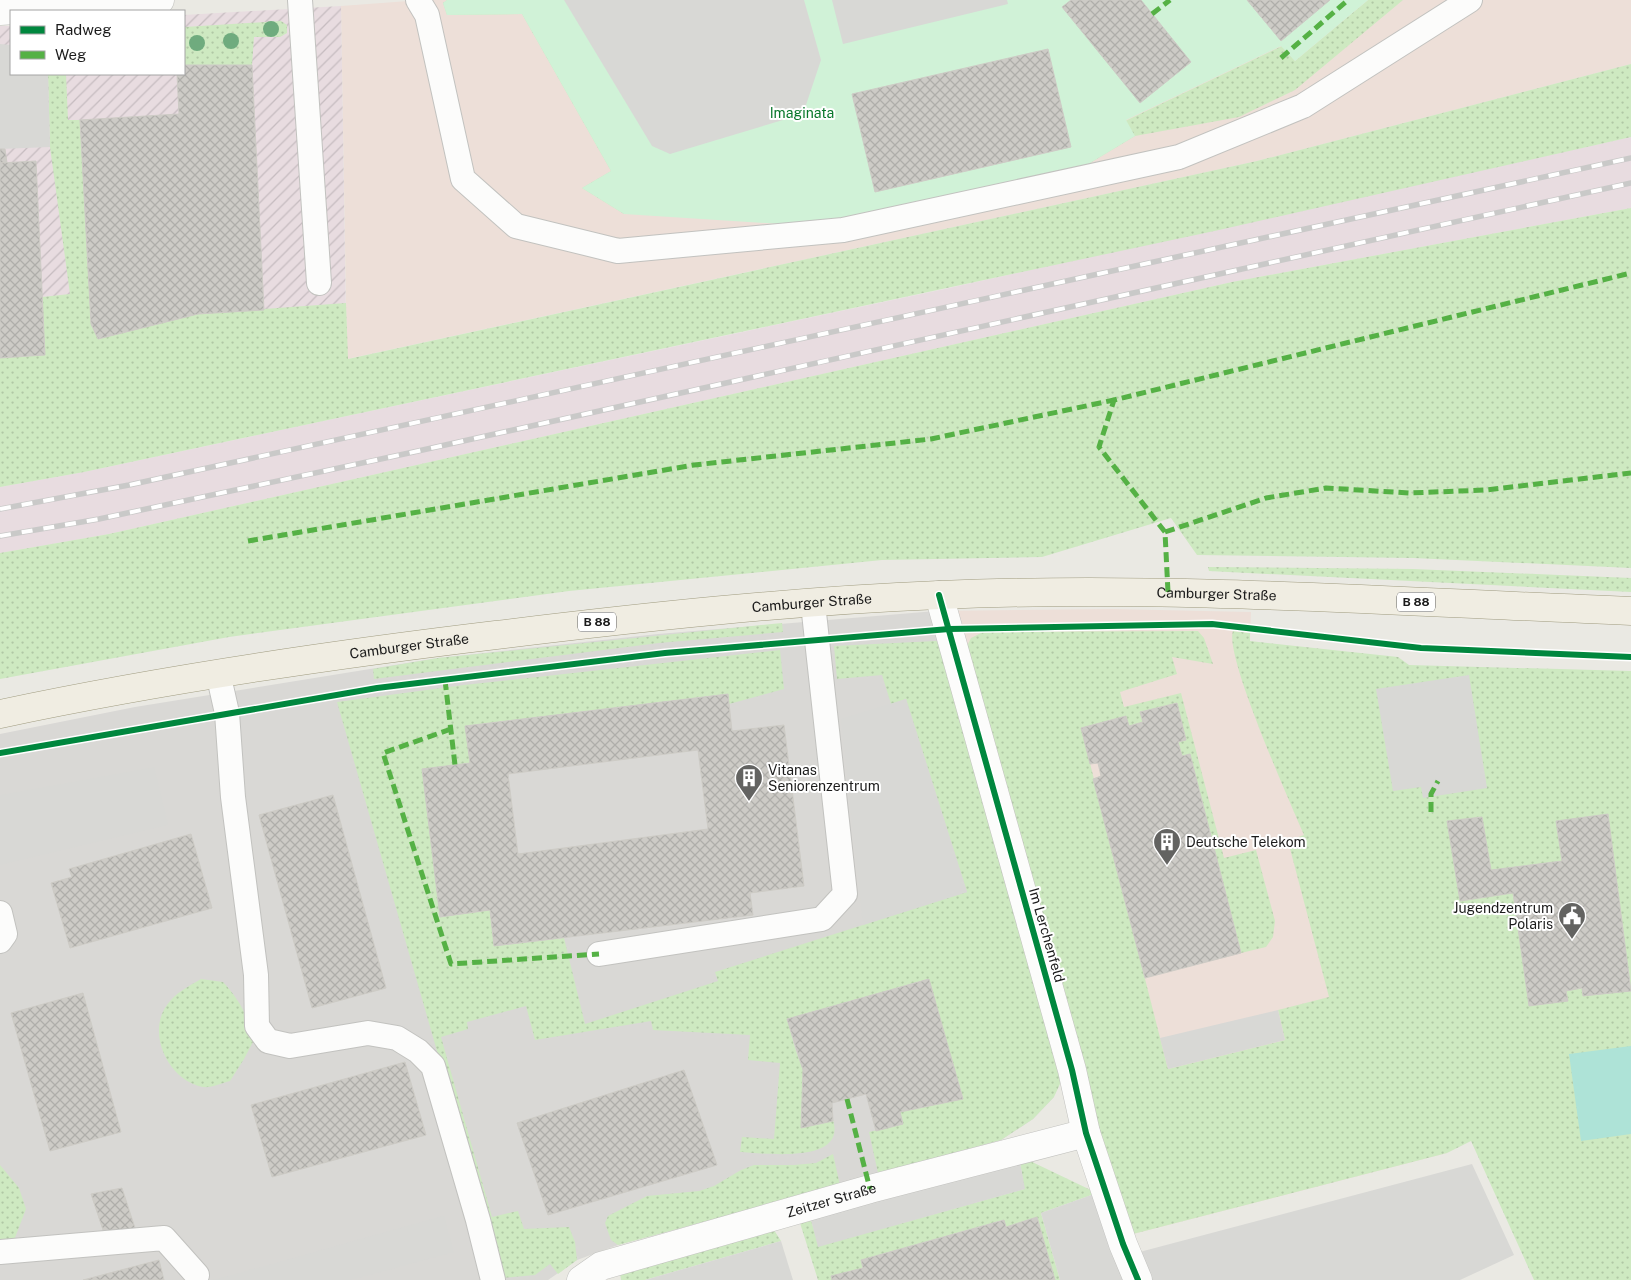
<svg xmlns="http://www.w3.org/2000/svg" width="1631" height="1280" viewBox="0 0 1631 1280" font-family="'Public Sans',sans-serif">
  <defs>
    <pattern id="industrial-furrows" width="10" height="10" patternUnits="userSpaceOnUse" patternTransform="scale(1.25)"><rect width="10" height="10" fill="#e8dce0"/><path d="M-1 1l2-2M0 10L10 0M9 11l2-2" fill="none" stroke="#c6bcc0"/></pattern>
    <pattern id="grass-dots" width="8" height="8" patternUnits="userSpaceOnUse" patternTransform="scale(1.25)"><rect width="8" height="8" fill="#cee9c1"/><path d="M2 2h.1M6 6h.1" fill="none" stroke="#b0c7a5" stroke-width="1.8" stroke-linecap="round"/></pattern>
    <pattern id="building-cross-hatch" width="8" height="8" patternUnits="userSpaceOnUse" patternTransform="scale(1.25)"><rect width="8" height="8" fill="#cdcbc6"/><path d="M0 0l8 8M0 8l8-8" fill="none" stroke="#afaeaa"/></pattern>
  </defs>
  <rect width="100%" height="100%" fill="#eae9e3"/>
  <polygon fill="#d9d8d5" points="936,611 1054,1097 1033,1119 1001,1140 618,1245 577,1260 548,1280 0,1280 0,734 135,707 438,658 658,634"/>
  <g fill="#eddfd8">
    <polygon points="422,0 1631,0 1631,64 1257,161 347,359 341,6"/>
    <polygon points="1112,609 1251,612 1250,641 1447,1153 1133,1234 936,611"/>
  </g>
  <polygon fill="url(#industrial-furrows)" points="341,6 346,324 0,407 0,26 11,26 11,74 184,74 184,15"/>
  <polygon fill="#e8dce0" points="1631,137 1631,208 1232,282 109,534 0,553 0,487 84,472 940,290"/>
  <g fill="url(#grass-dots)">
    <polygon points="447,0 564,0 1071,147 1282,46 1295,61 1368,0 1403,0 1295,90 1239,117 1135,136 1085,166 624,214 582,188 611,171 522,14 447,15 443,3"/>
    <polygon points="281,21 287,25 287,33 280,37 254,37 252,65 184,65 184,27"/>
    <polygon points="1631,64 1631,137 1219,230 84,472 0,487 0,358 45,355 42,297 70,294 50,147 48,74 66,74 68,120 80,120 91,324 98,339 198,314 346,303 348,359 1257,161"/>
    <polygon points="1631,208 1631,568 1413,558 1197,555 1171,518 1042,557 882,560 569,591 229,637 0,679 0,553 109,534 1232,282"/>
    <polygon points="1208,567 1413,569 1631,578 1631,592 1209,571"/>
    <polygon points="782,623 783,632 659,643 374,679 373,669 438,658"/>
    <path d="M1198,631L1204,638L1213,664L1172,657L1177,674L1120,692L1124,707L1181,693L1224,858L1256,850L1275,921L1273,937L1266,947L1241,953L1190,755L1182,756L1178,742L1186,740L1177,703L1141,712L1143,722L1129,726L1126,716L1081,728L1168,1069L1285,1040L1278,1010L1329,997L1288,841L1304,835C1291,804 1224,656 1233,631L1250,633V641L1398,657L1409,665L1631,671V1280H1534L1471,1141L1447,1153L1133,1234L1128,1230L963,654L971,638L983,632Z"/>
    <path d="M936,641L946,646L1064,1075L1054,1097L1033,1119L1001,1140L878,1173L869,1132L903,1124L900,1112L963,1098L928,979L787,1019C792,1036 796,1055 804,1071C812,1087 827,1103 833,1120C847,1165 763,1153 740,1152L742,1137L774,1139L780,1063L748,1060L750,1035L653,1030L651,1021L535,1040L526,1006L467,1022L468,1029L441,1037L492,1217L518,1211L524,1229L569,1227L575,1242L577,1260L558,1274L550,1264L535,1275L502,1278L337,702L464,685L780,650L784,689L729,704L727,694L466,726L470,763L422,769L440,917L490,910L495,946L564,938L585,1024L718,981L715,972L967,892L906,699L891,704L882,675L837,679L834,646Z"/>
    <path d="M201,979L223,982C239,999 247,1015 255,1038L244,1059L230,1081C222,1083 211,1088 203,1087C169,1081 146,1034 167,1005C175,993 189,986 201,979Z"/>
    <polygon points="833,1154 840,1185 618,1245 611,1240 605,1223 608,1216 647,1196 699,1191 714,1186 741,1170 754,1165 794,1165 816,1163"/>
    <polygon points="1028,1160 1097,1193 1041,1213 1060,1280 1055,1280 1037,1217 1006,1227 1003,1220 861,1260 863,1268 832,1276 832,1280 818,1280 800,1223 811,1220 819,1246 1024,1189 1020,1162"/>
    <polygon points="0,1165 19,1188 26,1209 11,1248 0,1252"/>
    <polygon points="774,1230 781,1241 645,1280 621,1280 620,1273"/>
  </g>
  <polygon fill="#d0f2d7" points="447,0 1368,0 1295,61 1281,46 1126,120 1135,136 1085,166 812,226 624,214 582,188 611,171 522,14 447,15 443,3"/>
  <polygon fill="#aee3d7" points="1631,1046 1631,1134 1581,1141 1569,1054"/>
  <g fill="#d8d8d5">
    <polygon points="564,0 804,0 821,60 803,114 670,154 652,146"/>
    <polygon points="832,0 1007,0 1008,4 843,44"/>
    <polygon points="0,44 11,45 11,74 48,74 50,147 0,149"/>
    <polygon points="1469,675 1487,788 1423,798 1421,787 1393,791 1376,689"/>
    <polygon points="906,699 967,892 863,925 841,719"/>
    <polygon points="154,767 168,825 0,865 0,795"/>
    <polygon points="1278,1010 1285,1040 1168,1069 1160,1038"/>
    <polygon points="1020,1162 1025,1189 818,1247 811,1220"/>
    <polygon points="1472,1164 1514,1255 1460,1280 1060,1280 1041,1213 1097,1193 1117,1258"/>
    <polygon points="444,1216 454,1252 351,1280 213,1280"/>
    <polygon points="781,1241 793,1280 645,1280"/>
  </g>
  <g fill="url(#building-cross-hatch)" stroke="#cdcbc5" fill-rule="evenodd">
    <polygon points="1071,0 1141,0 1191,62 1140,103 1062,7"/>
    <polygon points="1247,0 1330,0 1281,41"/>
    <polygon points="1048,49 1071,147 875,192 852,94"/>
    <polygon points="184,65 252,65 264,310 198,314 98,339 91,324 80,120 179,114 177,74 184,74"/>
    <polygon points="0,149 5,149 7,163 0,163"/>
    <polygon points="36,161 45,355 0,358 0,163"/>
    <path d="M728,694L732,731L784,725L804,886L750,893L753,915L494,946L490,910L440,917L422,769L470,763L465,726ZM698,750L708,829L518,854L508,774Z"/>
    <polygon points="1177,703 1186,740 1178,742 1182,756 1190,754 1241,953 1145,978 1093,779 1101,776 1098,763 1090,764 1081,728 1126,716 1129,726 1143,722 1140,712"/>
    <polygon points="333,795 386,988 312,1008 259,815"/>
    <polygon points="1608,814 1631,991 1583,996 1582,988 1566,991 1568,1001 1529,1006 1513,893 1460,901 1447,821 1482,817 1491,870 1562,861 1556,821"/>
    <polygon points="191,834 212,908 70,948 51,883 72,877 69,869"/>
    <polygon points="929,979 963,1099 900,1112 903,1124 876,1131 866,1094 832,1103 833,1121 801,1128 803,1070 787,1019"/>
    <polygon points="83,993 121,1132 50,1151 11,1013"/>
    <polygon points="405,1062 426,1135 272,1177 251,1105"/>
    <polygon points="684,1070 717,1165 548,1215 517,1123"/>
    <polygon points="122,1188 135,1228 105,1236 91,1194"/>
    <polygon points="1037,1217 1055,1280 832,1280 831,1276 863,1268 861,1260 1004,1220 1006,1227"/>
    <polygon points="159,1260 164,1280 83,1280"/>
  </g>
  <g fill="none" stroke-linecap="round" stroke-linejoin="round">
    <defs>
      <g id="lane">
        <polyline points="300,0 319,283"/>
        <polyline points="418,0 427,15 463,179 516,226 618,251 843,230 1179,157 1303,106 1470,0"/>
        <polyline points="218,673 227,713 233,797 256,975 257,1026 268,1041 290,1046 368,1033 397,1038 418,1051 433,1066 478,1220 493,1280"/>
        <polyline points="0,913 5,934 0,941"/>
        <polyline points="599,954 822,919 845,894 813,604"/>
        <polyline points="0,1252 164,1238 197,1275"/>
      </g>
      <g id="street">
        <polyline points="0,11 160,0"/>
        <polyline points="939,595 1072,1070 1086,1133 1123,1244 1138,1280"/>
        <path id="s1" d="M581,1280L601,1266L870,1189L1086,1133"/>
      </g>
      <g id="primary">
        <path id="s2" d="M0,714C164,679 329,655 496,635C643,617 791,601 939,595C1170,585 1401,602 1631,611"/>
      </g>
    </defs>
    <use href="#lane" stroke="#c2c2bf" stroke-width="26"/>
    <use href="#street" stroke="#c2c2bf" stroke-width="29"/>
    <use href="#primary" stroke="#a09c80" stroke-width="29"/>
    <use href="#lane" stroke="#fcfcfb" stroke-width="24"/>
    <use href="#street" stroke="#fcfcfb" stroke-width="28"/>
    <use href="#primary" stroke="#f0ede2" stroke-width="28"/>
    <defs>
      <g id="rail">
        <polyline points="0,509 129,485 1631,158"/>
        <polyline points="0,536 99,519 409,453 1631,183"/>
      </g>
    </defs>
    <use href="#rail" stroke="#c9c9c8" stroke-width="5.5"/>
    <use href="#rail" stroke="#fff" stroke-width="4" stroke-dasharray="11" stroke-linecap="butt"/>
    <g stroke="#55b145" stroke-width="5" stroke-dasharray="10 5" stroke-linecap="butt">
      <polyline points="1152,14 1170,0"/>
      <polyline points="1281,58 1348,0"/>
      <polyline points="1165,532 1266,498 1326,488 1409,493 1486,490 1631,473"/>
      <polyline points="248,541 694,465 931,439 1114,400"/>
      <polyline points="1168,592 1165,532 1099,447 1114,400 1631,273"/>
      <polyline points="445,680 455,765"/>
      <polyline points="451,729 383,753 451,964 599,954"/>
      <polyline points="1431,812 1431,794 1438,781"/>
      <polyline points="847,1099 870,1189"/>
    </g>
    <defs>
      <g id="cycleway">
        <polyline points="939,595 1072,1070 1086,1133 1123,1244 1138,1280"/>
        <polyline points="0,753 377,688 665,653 949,629 1212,624 1421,648 1631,657"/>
      </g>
    </defs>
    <use href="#cycleway" stroke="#fff" stroke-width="9"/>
    <use href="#cycleway" stroke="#00873e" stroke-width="6"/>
  </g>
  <g fill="#6fab7e">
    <circle cx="271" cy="29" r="8"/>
    <circle cx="231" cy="41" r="8"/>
    <circle cx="197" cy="43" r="8"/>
  </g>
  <defs>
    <symbol id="building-pin" viewBox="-11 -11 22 30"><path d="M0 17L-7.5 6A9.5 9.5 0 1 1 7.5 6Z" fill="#636361" stroke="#fff"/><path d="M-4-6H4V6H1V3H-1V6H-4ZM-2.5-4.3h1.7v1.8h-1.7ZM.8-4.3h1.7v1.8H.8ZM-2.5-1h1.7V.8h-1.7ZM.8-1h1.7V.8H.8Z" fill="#fff"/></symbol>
    <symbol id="civic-pin" viewBox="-11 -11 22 30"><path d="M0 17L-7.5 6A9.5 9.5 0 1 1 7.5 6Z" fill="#636361" stroke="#fff"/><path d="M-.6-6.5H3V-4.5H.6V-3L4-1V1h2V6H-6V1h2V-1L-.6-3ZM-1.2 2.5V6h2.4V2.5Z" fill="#fff"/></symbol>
  </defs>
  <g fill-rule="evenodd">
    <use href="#building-pin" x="733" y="762" width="32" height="43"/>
    <use href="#building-pin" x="1151" y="826" width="32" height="43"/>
    <use href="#civic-pin" x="1556" y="900" width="32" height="43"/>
  </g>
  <g text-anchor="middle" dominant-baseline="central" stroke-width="4" stroke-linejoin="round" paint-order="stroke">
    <g fill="#fff" stroke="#5f5f5f" stroke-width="1">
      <rect x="1397" y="592.5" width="38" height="19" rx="4"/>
      <rect x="578" y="612.5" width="38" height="19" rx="4"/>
    </g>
    <g font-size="12" font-weight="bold" fill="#1b1b1b">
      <text x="1416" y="602">B 88</text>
      <text x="597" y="622">B 88</text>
    </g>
    <g font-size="14" fill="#0a782c" stroke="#fff">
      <text x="802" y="113">Imaginata</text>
    </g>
    <g font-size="14" fill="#1b1b1b" stroke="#fff">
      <text stroke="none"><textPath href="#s2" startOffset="1225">Camburger Straße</textPath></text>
      <text stroke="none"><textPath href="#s2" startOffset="820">Camburger Straße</textPath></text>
      <text stroke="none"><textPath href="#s2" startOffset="415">Camburger Straße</textPath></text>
      <text transform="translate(1047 935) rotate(74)">Im Lerchenfeld</text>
      <text stroke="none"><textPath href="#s1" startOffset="264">Zeitzer Straße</textPath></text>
    </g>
    <g font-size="14" fill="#1b1b1b" stroke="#fff" text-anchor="start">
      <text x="768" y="770">Vitanas<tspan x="768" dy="16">Seniorenzentrum</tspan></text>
      <text x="1186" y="842">Deutsche Telekom</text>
      <text x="1553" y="908" text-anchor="end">Jugendzentrum<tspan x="1553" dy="16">Polaris</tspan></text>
    </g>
  </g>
  <rect x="10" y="10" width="175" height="65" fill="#ffffff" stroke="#a4a4a4"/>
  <rect x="20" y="26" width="25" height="8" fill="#00873e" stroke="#a4a4a4"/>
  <text x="55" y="35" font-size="15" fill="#1b1b1b">Radweg</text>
  <rect x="20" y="51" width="25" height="8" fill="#55b145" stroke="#a4a4a4"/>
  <text x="55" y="60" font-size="15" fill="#1b1b1b">Weg</text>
</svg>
